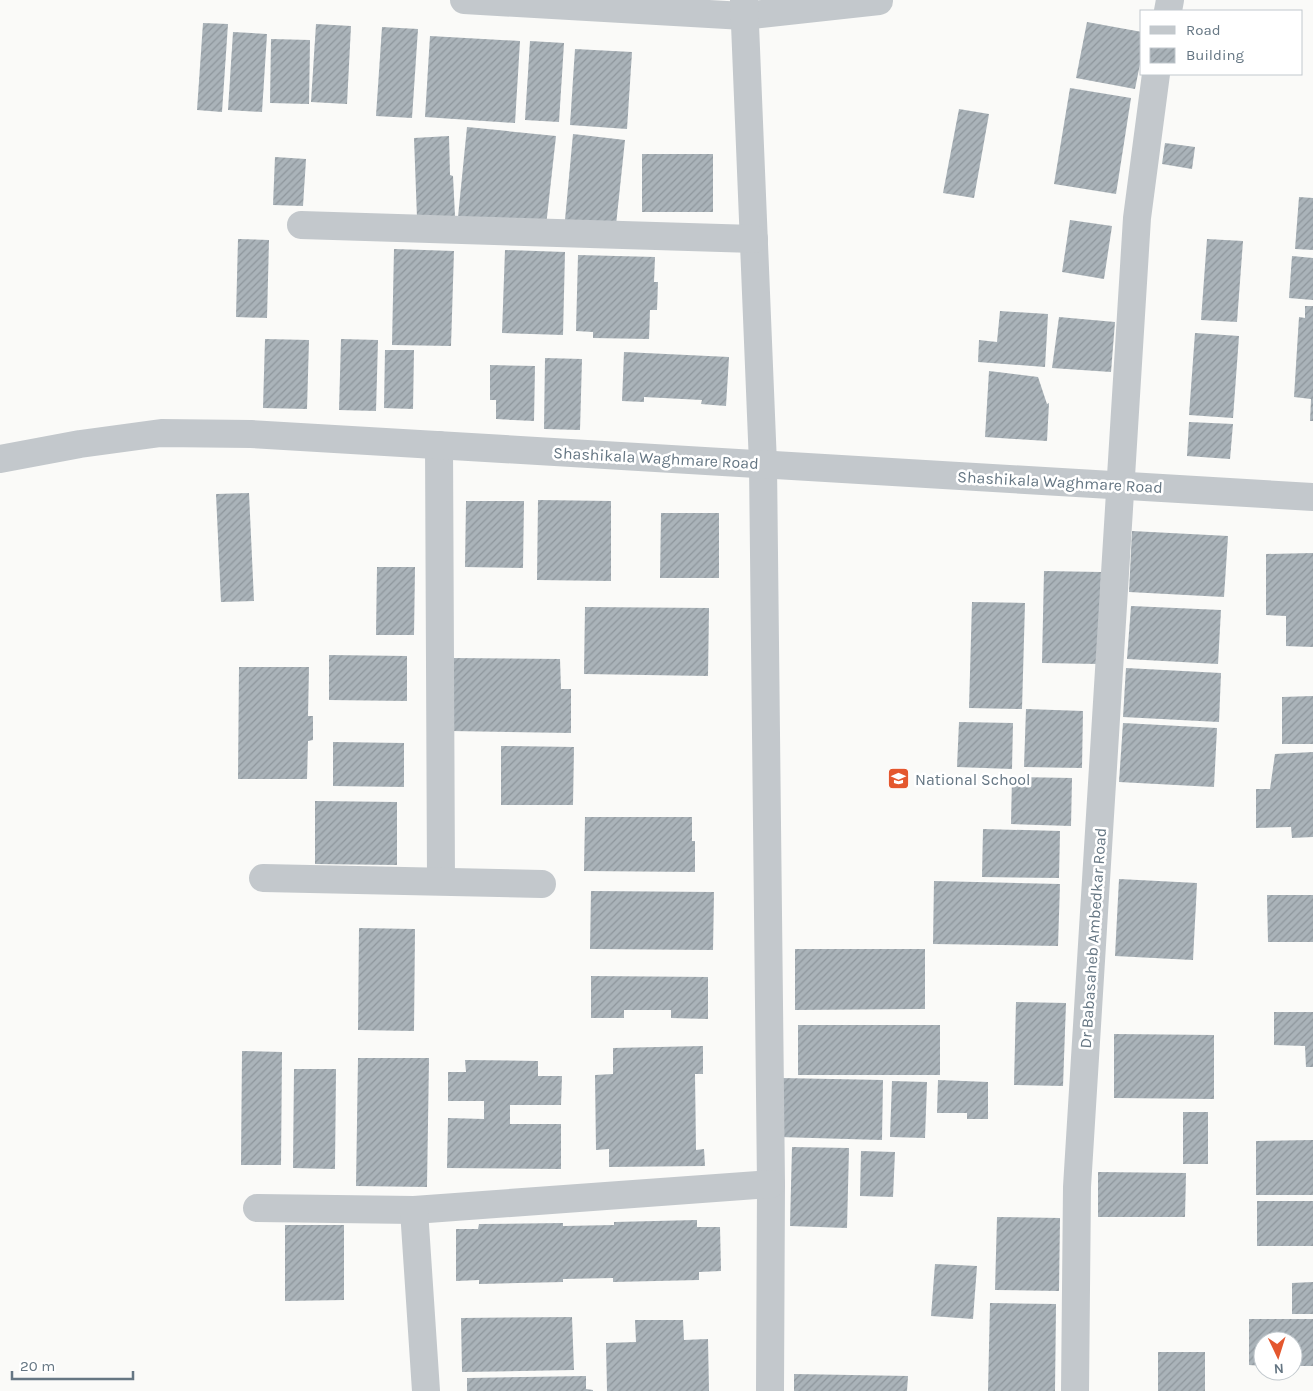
<svg xmlns="http://www.w3.org/2000/svg" width="1313" height="1391" viewBox="0 0 1313 1391" font-family="Karla,sans-serif">
  <defs>
    <pattern id="building-hatch" width="6" height="6" patternUnits="userSpaceOnUse" patternTransform="scale(1.25)"><rect width="6" height="6" fill="#aab3b9"/><path d="M-1 1l2-2M0 6l6-6M5 7l2-2" fill="none" stroke="#8e969c"/></pattern>
  </defs>
  <rect width="100%" height="100%" fill="#fafaf8"/>
  <g fill="url(#building-hatch)">
    <polygon points="1087,22 1142,32 1142,54 1135,89 1076,78"/>
    <polygon points="203,23 228,24 222,112 197,110"/>
    <polygon points="316,24 351,26 347,104 311,102"/>
    <polygon points="382,27 418,29 412,118 376,116"/>
    <polygon points="233,32 267,34 262,112 228,110"/>
    <polygon points="430,36 520,41 515,123 425,117"/>
    <polygon points="271,39 310,40 309,104 270,103"/>
    <polygon points="530,41 564,43 559,122 525,120"/>
    <polygon points="575,49 632,52 627,129 570,125"/>
    <polygon points="1070,88 1131,98 1116,194 1054,184"/>
    <polygon points="959,109 989,114 974,198 943,193"/>
    <polygon points="467,127 556,136 546,226 458,217"/>
    <polygon points="573,134 625,140 616,225 565,220"/>
    <polygon points="449,136 450,175 453,176 455,216 417,218 414,138"/>
    <polygon points="1165,143 1195,147 1192,169 1162,164"/>
    <rect x="642" y="154" width="71" height="58"/>
    <polygon points="275,157 306,159 303,206 273,205"/>
    <polygon points="1299,197 1313,198 1313,250 1295,249"/>
    <polygon points="1070,220 1112,226 1104,279 1062,272"/>
    <polygon points="238,239 269,240 267,318 236,317"/>
    <polygon points="1207,239 1243,241 1237,322 1201,320"/>
    <polygon points="394,249 454,251 451,346 392,345"/>
    <polygon points="505,250 565,252 563,335 502,333"/>
    <polygon points="578,255 655,257 654,282 658,282 657,310 650,310 649,339 593,338 593,332 576,331"/>
    <polygon points="1292,256 1313,258 1313,300 1289,298"/>
    <polygon points="1305,306 1313,306 1313,421 1310,421 1311,399 1294,397 1299,317 1305,318"/>
    <polygon points="1000,311 1048,314 1045,367 978,362 979,340 997,342"/>
    <polygon points="1059,317 1115,322 1111,372 1052,368"/>
    <polygon points="1195,333 1239,336 1233,418 1189,415"/>
    <polygon points="265,339 309,340 307,409 263,408"/>
    <polygon points="341,339 378,340 376,411 339,410"/>
    <polygon points="385,350 414,350 413,409 384,408"/>
    <polygon points="624,352 729,357 726,406 701,404 702,400 644,397 644,402 622,401"/>
    <polygon points="545,358 582,359 580,430 544,429"/>
    <polygon points="490,365 535,366 534,421 496,419 496,400 490,400"/>
    <polygon points="989,371 1038,377 1047,404 1049,403 1047,441 985,437"/>
    <polygon points="1189,422 1233,424 1230,459 1187,456"/>
    <polygon points="249,493 254,601 221,602 216,494"/>
    <polygon points="538,500 611,501 611,581 537,580"/>
    <polygon points="466,501 524,501 523,568 465,567"/>
    <polygon points="661,513 719,513 719,578 660,578"/>
    <polygon points="1132,531 1228,536 1224,597 1129,592"/>
    <polygon points="1313,553 1313,647 1286,646 1286,616 1266,615 1266,554"/>
    <polygon points="377,567 415,567 414,635 376,635"/>
    <polygon points="1044,571 1101,572 1099,664 1042,663"/>
    <polygon points="972,602 1025,603 1022,709 969,708"/>
    <polygon points="1131,606 1221,610 1218,664 1127,659"/>
    <polygon points="585,607 709,608 708,676 584,674"/>
    <polygon points="329,655 407,656 407,701 329,700"/>
    <polygon points="451,658 560,659 561,689 571,689 571,733 451,731"/>
    <polygon points="239,667 309,667 308,716 313,716 313,740 308,741 307,779 238,779"/>
    <polygon points="1126,668 1221,673 1219,722 1123,717"/>
    <polygon points="1313,696 1313,744 1282,744 1282,697"/>
    <polygon points="1026,709 1083,711 1082,768 1024,767"/>
    <polygon points="959,722 1013,723 1012,769 957,767"/>
    <polygon points="1123,723 1217,728 1214,787 1119,782"/>
    <polygon points="333,742 404,743 404,787 333,786"/>
    <polygon points="501,746 574,747 573,805 501,805"/>
    <polygon points="1313,752 1313,837 1292,838 1291,827 1256,828 1256,789 1270,789 1275,754"/>
    <polygon points="1012,777 1072,778 1071,826 1011,824"/>
    <polygon points="315,801 397,802 397,865 315,864"/>
    <polygon points="585,817 692,817 692,841 695,841 695,872 584,871"/>
    <polygon points="983,829 1060,831 1059,878 982,877"/>
    <polygon points="1119,879 1197,883 1193,960 1115,956"/>
    <polygon points="934,881 1060,884 1058,946 933,944"/>
    <polygon points="591,891 714,892 713,950 590,949"/>
    <polygon points="1267,895 1313,895 1313,942 1268,942"/>
    <polygon points="359,928 415,929 414,1031 358,1030"/>
    <polygon points="795,949 925,949 925,1009 795,1010"/>
    <polygon points="591,976 708,977 708,1019 671,1018 671,1010 624,1010 624,1018 591,1018"/>
    <polygon points="1016,1002 1066,1003 1063,1086 1014,1085"/>
    <polygon points="1274,1012 1313,1012 1313,1067 1306,1067 1305,1046 1274,1045"/>
    <rect x="798" y="1025" width="142" height="50"/>
    <polygon points="1114,1034 1214,1035 1214,1099 1114,1098"/>
    <polygon points="703,1046 703,1074 695,1074 696,1150 704,1149 705,1166 609,1167 609,1149 596,1150 595,1075 613,1074 613,1048"/>
    <polygon points="242,1051 282,1052 281,1165 241,1165"/>
    <polygon points="358,1058 429,1058 427,1187 356,1186"/>
    <polygon points="465,1060 538,1061 538,1076 562,1076 561,1105 510,1105 510,1124 561,1124 561,1169 447,1168 448,1118 484,1119 484,1101 448,1101 448,1072 466,1072"/>
    <polygon points="294,1069 336,1069 335,1169 293,1168"/>
    <polygon points="781,1078 883,1080 882,1140 779,1137"/>
    <polygon points="938,1080 988,1082 988,1119 967,1119 967,1113 937,1113"/>
    <polygon points="892,1081 927,1082 925,1138 890,1137"/>
    <rect x="1183" y="1112" width="25" height="52"/>
    <polygon points="1313,1140 1313,1195 1256,1195 1256,1141"/>
    <polygon points="792,1147 849,1148 847,1228 790,1226"/>
    <polygon points="861,1151 895,1152 893,1197 860,1196"/>
    <polygon points="1098,1172 1186,1173 1185,1217 1098,1217"/>
    <rect x="1257" y="1201" width="56" height="45"/>
    <polygon points="997,1217 1060,1218 1059,1291 995,1290"/>
    <polygon points="697,1220 697,1227 720,1227 721,1271 699,1272 699,1280 613,1282 613,1278 563,1279 563,1282 479,1284 479,1280 456,1281 456,1229 478,1229 479,1224 563,1223 563,1226 614,1225 614,1222"/>
    <polygon points="285,1225 344,1225 344,1300 285,1301"/>
    <polygon points="935,1264 977,1266 973,1319 931,1316"/>
    <polygon points="1313,1282 1313,1314 1292,1314 1292,1283"/>
    <polygon points="990,1303 1056,1304 1055,1391 988,1391"/>
    <polygon points="572,1317 574,1370 462,1372 461,1318"/>
    <polygon points="1249,1319 1313,1319 1313,1366 1293,1366 1293,1341 1263,1341 1263,1366 1249,1365"/>
    <polygon points="635,1320 683,1320 684,1340 708,1339 709,1391 607,1391 606,1343 636,1342"/>
    <rect x="1158" y="1352" width="47" height="39"/>
    <polygon points="794,1374 908,1376 907,1391 794,1391"/>
    <polygon points="586,1376 586,1389 593,1390 593,1391 467,1391 467,1378"/>
  </g>
  <g fill="none" stroke-linecap="round" stroke-linejoin="round">
    <g stroke="#c3c8cc" stroke-width="28">
      <polyline points="464,0 744,16 879,1"/>
      <polyline points="744,0 763,464 771,1184 770,1391"/>
      <polyline points="1168,11 1170,0"/>
      <polyline points="301,225 754,239"/>
      <polyline points="439,445 441,881"/>
      <polyline points="0,459 80,444 161,433 251,434 1313,497"/>
      <polyline points="263,878 542,884"/>
      <polyline points="257,1208 414,1210 771,1184"/>
      <polyline points="414,1210 426,1391"/>
      <polyline points="1075,1391 1077,1187 1137,218 1156,74"/>
    </g>
  </g>
  <defs>
    <symbol id="school-square" viewBox="-11 -11 22 22"><rect x="-9" y="-9" width="18" height="18" rx="4" fill="#e4572e" stroke="#fff"/><path d="M0-5L7-2L0 1L-7-2ZM-4 1L0 2.5L4 1V4Q0 6-4 4Z" fill="#fff"/></symbol>
  </defs>
  <g fill-rule="evenodd">
    <use href="#school-square" x="886" y="766" width="25" height="25"/>
  </g>
  <g text-anchor="middle" dominant-baseline="central" stroke-width="5" stroke-linejoin="round" paint-order="stroke">
    <g font-size="16" fill="#657683" stroke="#fff">
      <text transform="translate(656 458) rotate(3)">Shashikala Waghmare Road</text>
      <text transform="translate(1060 482) rotate(3)">Shashikala Waghmare Road</text>
      <text transform="translate(1093 938) rotate(-86)">Dr Babasaheb Ambedkar Road</text>
    </g>
    <g font-size="16" fill="#657683" stroke="#fff" text-anchor="start">
      <text x="915" y="779">National School</text>
    </g>
  </g>
  <rect x="1140" y="10" width="162" height="65" fill="#ffffff" stroke="#c1c8cd"/>
  <rect x="1150" y="26" width="25" height="8" fill="#c3c8cc" stroke="#c1c8cd"/>
  <text x="1186" y="35" font-size="15" fill="#657683">Road</text>
  <rect x="1150" y="48" width="25" height="15" fill="url(#building-hatch)" stroke="#c1c8cd"/>
  <text x="1186" y="60" font-size="15" fill="#657683">Building</text>
  <g transform="translate(1278 1356) rotate(176)"><circle r="24" fill="#ffffff" stroke="#c1c8cd"/>
  <path d="M0-4L9 19L0 12L-9 19Z" fill="#e4572e"/>
  <text y="-8" font-size="14" font-weight="bold" text-anchor="middle" fill="#657683">N</text>
  </g>
  <path d="M12 1371v8h121v-8" fill="none" stroke="#657683" stroke-width="2.5"/>
  <text x="20" y="1371" font-size="15" fill="#657683" stroke="#ffffff" stroke-width="4" paint-order="stroke">20 m</text>
</svg>
